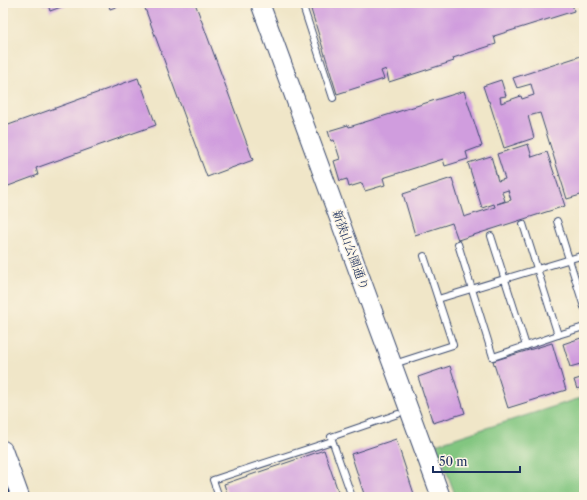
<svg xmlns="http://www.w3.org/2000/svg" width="587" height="500" viewBox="0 0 587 500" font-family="'Libre Caslon Text','Noto Serif JP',serif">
  <rect width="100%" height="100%" fill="#fcf5e5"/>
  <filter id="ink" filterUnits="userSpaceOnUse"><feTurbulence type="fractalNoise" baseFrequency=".025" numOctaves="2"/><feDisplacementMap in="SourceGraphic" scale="8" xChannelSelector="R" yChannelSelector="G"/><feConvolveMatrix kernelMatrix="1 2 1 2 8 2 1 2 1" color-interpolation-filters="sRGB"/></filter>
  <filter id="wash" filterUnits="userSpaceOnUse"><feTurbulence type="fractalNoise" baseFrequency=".012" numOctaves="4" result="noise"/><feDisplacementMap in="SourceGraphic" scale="16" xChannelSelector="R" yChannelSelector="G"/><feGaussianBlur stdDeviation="0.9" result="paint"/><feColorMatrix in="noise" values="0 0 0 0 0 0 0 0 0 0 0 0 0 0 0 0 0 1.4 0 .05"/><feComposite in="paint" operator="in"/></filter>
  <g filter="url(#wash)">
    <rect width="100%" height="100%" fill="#f0e6c8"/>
    <polygon fill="#82c680" stroke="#4e7a6f" points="584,397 584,497 456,497 436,444"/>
    <g id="blocks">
      <g fill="#d09dde" fill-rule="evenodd">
        <polygon points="43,3 72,3 50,11 48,4 44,5"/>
        <polygon points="108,3 127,3 110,9"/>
        <polygon points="143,3 195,3 253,160 207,177"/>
        <polygon points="309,3 572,3 574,11 494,36 496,44 453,58 454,61 389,82 386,69 381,71 384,79 337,94"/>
        <polygon points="584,55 584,194 567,199 540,113 528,116 534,138 504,148 489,101 488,101 483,86 501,80 506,96 500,97 501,103 521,96 522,99 534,95 531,84 517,88 513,78"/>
        <polygon points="138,78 140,84 141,84 156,125 36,168 38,175 3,188 3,127"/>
        <polygon points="464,91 482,146 466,152 468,159 445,166 443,159 383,178 385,185 365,191 362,183 349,187 347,179 340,181 334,161 340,159 334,140 331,141 328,131 348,125 349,127"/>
        <path d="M528,144L532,157L547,152L565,206L458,240L452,223L415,235L403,194L452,178L464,217L495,207L494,204L482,208L468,163L491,156L498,181L505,179L497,154ZM508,190L511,200L497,204L505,201L502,192Z"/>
        <polygon points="584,337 584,363 570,367 563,344"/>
        <polygon points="552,343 566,390 508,408 493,361"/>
        <polygon points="450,366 465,413 433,423 418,377"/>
        <polygon points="584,377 584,386 577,389 574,380"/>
        <polygon points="396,439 415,497 365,497 351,454"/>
        <polygon points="324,450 340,497 228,497 224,484"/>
      </g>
    </g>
  </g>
  <g filter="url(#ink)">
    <use href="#blocks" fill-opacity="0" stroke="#3b4a6e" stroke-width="1"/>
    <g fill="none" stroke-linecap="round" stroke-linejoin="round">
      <defs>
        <g id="lane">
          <polyline points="302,3 333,98"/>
          <polyline points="557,221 584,307"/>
          <polyline points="523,224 558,335 584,327"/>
          <polyline points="491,236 526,346"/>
          <polyline points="458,244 493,357 558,335"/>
          <polyline points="438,299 584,255"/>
          <polyline points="394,364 453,345 424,256"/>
          <polyline points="219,497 213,480 332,441"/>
          <polyline points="352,497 331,437 398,414"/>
        </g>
        <g id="secondary">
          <polyline points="260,3 441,497"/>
          <polyline points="3,450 20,497"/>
        </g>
      </defs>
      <use href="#lane" stroke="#3b4a6e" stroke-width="8"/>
      <use href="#secondary" stroke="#3b4a6e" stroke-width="20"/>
      <use href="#lane" stroke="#fff" stroke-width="6"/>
      <use href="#secondary" stroke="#fff" stroke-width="18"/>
      <polyline stroke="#1b2f5e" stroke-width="3" stroke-dasharray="6 3" stroke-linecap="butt" points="3,479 10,497"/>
    </g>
  </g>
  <g text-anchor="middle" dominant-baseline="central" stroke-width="3" stroke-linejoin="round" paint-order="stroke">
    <g font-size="12" fill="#1b2f5e" stroke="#fcf5e5">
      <text transform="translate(351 250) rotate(70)">新狭山公園通り</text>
    </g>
  </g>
  <rect width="587" height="500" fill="none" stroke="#fcf5e5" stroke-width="16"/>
  <path d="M433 466v6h87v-6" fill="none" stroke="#1b2f5e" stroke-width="2"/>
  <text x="439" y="466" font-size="12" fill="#1b2f5e" stroke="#fcf5e5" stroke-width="3" paint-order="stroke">50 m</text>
</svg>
